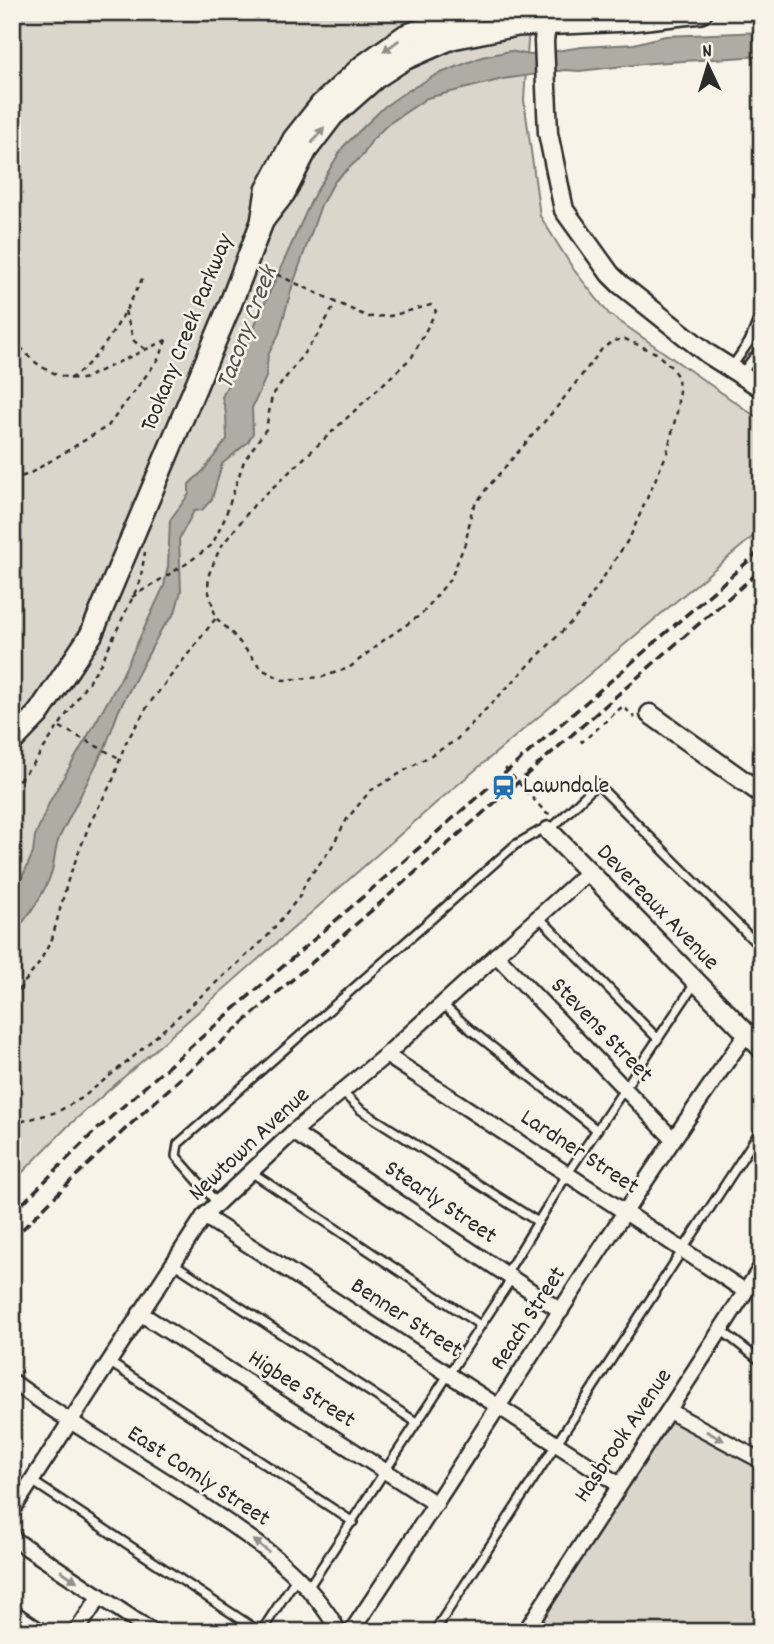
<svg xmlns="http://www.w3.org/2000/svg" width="774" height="1644" viewBox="0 0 774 1644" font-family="Dekko,sans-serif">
  <rect width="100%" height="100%" fill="#f7f3e8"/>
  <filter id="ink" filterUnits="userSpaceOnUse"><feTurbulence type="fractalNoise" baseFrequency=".0143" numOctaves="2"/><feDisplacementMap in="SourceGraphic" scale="14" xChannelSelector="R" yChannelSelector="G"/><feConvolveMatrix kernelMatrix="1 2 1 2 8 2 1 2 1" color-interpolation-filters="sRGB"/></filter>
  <g filter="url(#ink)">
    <g fill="#dad6cc" stroke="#82807c" stroke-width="2">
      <polygon points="12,12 530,12 524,100 540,216 574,270 609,314 762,421 762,529 436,803 67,1127 12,1183"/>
      <polygon points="672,1419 762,1470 762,1632 535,1632"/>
    </g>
    <path fill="#afaca4" stroke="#7a7874" stroke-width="2" d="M762,32V56L652,63L579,71L565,70L503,79L427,98L387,125L372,140L363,155L335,181L321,205L292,287L279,334L268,355L266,377L252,408L253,433L248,442L222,464L212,499L202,510L194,511L179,539L181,591L175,613L161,630L119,710L106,745L59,838C54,852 55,859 52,871C46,891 27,920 12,934V900L33,853L35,836L50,801L120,680L164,586L168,566L170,520L189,494V484L203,471L227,439L226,413L222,397L313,197L343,147L384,107L404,93L436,75L482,57L510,51L530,55L582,47L634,44L665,36Z"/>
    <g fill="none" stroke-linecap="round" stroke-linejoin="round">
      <defs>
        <g id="service">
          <polyline points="731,368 749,342 762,310"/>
          <polyline points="741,374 762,347"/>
          <polyline points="539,917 658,1039"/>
          <polyline points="442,1004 471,1030 597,1130"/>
          <polyline points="342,1092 361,1110 538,1222"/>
          <polyline points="251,1172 480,1325"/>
          <polyline points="217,1203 176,1156 178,1144 515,845 541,830 549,831 597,784 762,949"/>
          <polyline points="173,1263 416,1422"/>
          <polyline points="506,1274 568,1173 696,982"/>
          <polyline points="721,1330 762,1362"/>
          <polyline points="109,1362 353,1522"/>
          <polyline points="32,1481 260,1632"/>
          <polyline points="308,1588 512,1278"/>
          <polyline points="12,1608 48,1632"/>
          <polyline points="12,1625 20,1613"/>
          <polyline points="261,1632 297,1577"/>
          <polyline points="434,1632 762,1128"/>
        </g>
        <g id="minor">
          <polyline points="496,955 672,1138"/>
          <polyline points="386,1055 745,1291"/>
          <polyline points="293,1132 561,1311"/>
          <polyline points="204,1216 618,1484"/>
          <polyline points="140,1313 436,1504"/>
          <path d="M12,1381C75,1428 144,1465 208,1509C259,1543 309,1577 339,1632"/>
          <polyline points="669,1411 762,1461"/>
          <polyline points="12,1511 204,1216 293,1132 386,1055 587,873"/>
          <polyline points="12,1538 153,1632"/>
          <polyline points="76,1632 100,1596"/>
          <path d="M351,1632C484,1433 609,1228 747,1033"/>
          <polyline points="525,1632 762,1266"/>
        </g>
        <g id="tertiary">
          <polyline points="548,12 544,41 548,133 564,210 610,274 620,284 708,354 762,388"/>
          <polyline points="650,714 762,794"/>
          <polyline points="549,831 762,1049"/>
        </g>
        <g id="secondary">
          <polyline points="263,220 284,193 306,150 332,116 375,78 404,59 452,38 517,25 629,20 701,12"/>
          <polyline points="12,741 38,714 91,635 230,305 262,222 267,190 294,139 321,105 363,66 405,36 464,15 476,12"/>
        </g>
      </defs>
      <use href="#service" stroke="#2b2b2b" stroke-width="12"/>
      <use href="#minor" stroke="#2b2b2b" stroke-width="19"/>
      <use href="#tertiary" stroke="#2b2b2b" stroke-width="23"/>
      <use href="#secondary" stroke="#2b2b2b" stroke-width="26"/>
      <g stroke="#2b2b2b" stroke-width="2.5" stroke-dasharray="5 5" stroke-linecap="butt">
        <polyline points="12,23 18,12"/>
        <polyline points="12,213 14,208"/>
        <polyline points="125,311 134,341 145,349"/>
        <path d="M12,329C21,359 53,379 83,379L166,340"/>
        <path d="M70,379C104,356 125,313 143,277"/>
        <polyline points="12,480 29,474 108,426 160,357 166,340"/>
        <polyline points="132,597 186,564 212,545 224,520 244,461 266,429 272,396 319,333 336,302"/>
        <polyline points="60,727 119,758"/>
        <polyline points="581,740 582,742 623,706 635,718"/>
        <polyline points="505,768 547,814 553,812"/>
        <polyline points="12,788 34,763 101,663 140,582 145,552"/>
        <polyline points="12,830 21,836"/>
        <polyline points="12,998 38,965 52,939 68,880 90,823 113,780 125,744 149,704 216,618"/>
        <polyline points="12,1124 57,1112 82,1098 133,1057 266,938 300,896 306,881 330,850 347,819 370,791 455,741 580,613 630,537 667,453 677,412 679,390 678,377 670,366 656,353 625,339 613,341 602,349 557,407 487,488 472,509 466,541 451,578 422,614 384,640 349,668 322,677 283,680 263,670 231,632 216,618 208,589 209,574 220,548 254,505 412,357 436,311 431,305 390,316 368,317 276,274 271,274 259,285 253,301 247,304"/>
      </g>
      <use href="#service" stroke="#f7f3e8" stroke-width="7"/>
      <use href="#minor" stroke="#f7f3e8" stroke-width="14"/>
      <use href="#tertiary" stroke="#f7f3e8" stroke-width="18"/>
      <use href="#secondary" stroke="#f7f3e8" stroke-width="21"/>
      <g stroke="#2b2b2b" stroke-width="3.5" stroke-dasharray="10 5" stroke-linecap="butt">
        <polyline points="12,1214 91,1135 148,1084 762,549"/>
        <path d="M12,1240C122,1126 244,1022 363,918C496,802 628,685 762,569"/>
      </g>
    </g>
    <defs><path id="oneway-solid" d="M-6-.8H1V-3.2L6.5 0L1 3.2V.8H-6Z" transform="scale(1.75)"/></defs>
    <g fill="#918f8a">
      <use href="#oneway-solid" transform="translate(391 46) rotate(144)"/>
      <use href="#oneway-solid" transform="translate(318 135) rotate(-52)"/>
      <use href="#oneway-solid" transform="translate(715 1436) rotate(28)"/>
      <use href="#oneway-solid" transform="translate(261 1546) rotate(-142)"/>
      <use href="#oneway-solid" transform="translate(69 1576) rotate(34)"/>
    </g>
  </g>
  <defs>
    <symbol id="station-bare" viewBox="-9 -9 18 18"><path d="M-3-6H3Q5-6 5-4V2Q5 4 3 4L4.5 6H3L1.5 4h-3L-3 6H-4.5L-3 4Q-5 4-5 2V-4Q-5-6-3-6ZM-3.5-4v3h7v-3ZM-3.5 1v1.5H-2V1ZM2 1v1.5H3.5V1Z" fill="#1f6fb2" stroke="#f7f3e8" stroke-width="2.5" paint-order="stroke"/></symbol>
  </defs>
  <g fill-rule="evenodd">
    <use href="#station-bare" x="486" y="770" width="35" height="35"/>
  </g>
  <g text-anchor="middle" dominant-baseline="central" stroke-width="5" stroke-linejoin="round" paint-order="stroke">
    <g font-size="24" fill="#2b2b2b" stroke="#f7f3e8">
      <text transform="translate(188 333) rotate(-68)">Tookany Creek Parkway</text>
      <text transform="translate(657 908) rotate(46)">Devereaux Avenue</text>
      <text transform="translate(601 1031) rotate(46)">Stevens Street</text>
      <text transform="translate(250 1145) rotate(-43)">Newtown Avenue</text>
      <text transform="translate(579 1153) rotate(33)">Lardner Street</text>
      <text transform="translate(440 1203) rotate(34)">Stearly Street</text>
      <text transform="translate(406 1319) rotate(33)">Benner Street</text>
      <text transform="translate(529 1319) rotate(-57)">Reach Street</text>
      <text transform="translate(301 1390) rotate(33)">Higbee Street</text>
      <text transform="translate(624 1436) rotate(-56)">Hasbrook Avenue</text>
      <text transform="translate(198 1477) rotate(33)">East Comly Street</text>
    </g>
    <g font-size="24" fill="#2b2b2b" stroke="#f7f3e8" text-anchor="start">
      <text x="523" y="787">Lawndale</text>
    </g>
    <g font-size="26" font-style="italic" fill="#53524f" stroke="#f7f3e8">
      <text transform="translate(248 328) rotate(-69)">Tacony Creek</text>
    </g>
  </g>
  <rect width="774" height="1644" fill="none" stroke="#f7f3e8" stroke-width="42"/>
  <rect x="21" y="21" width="732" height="1602" fill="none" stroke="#2b2b2b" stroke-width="2.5" filter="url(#ink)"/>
  <g transform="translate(708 66) rotate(356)" stroke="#f7f3e8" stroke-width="5" paint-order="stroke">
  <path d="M0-5L12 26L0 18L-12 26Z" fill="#2b2b2b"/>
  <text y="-10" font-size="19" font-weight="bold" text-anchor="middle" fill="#2b2b2b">N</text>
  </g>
</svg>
